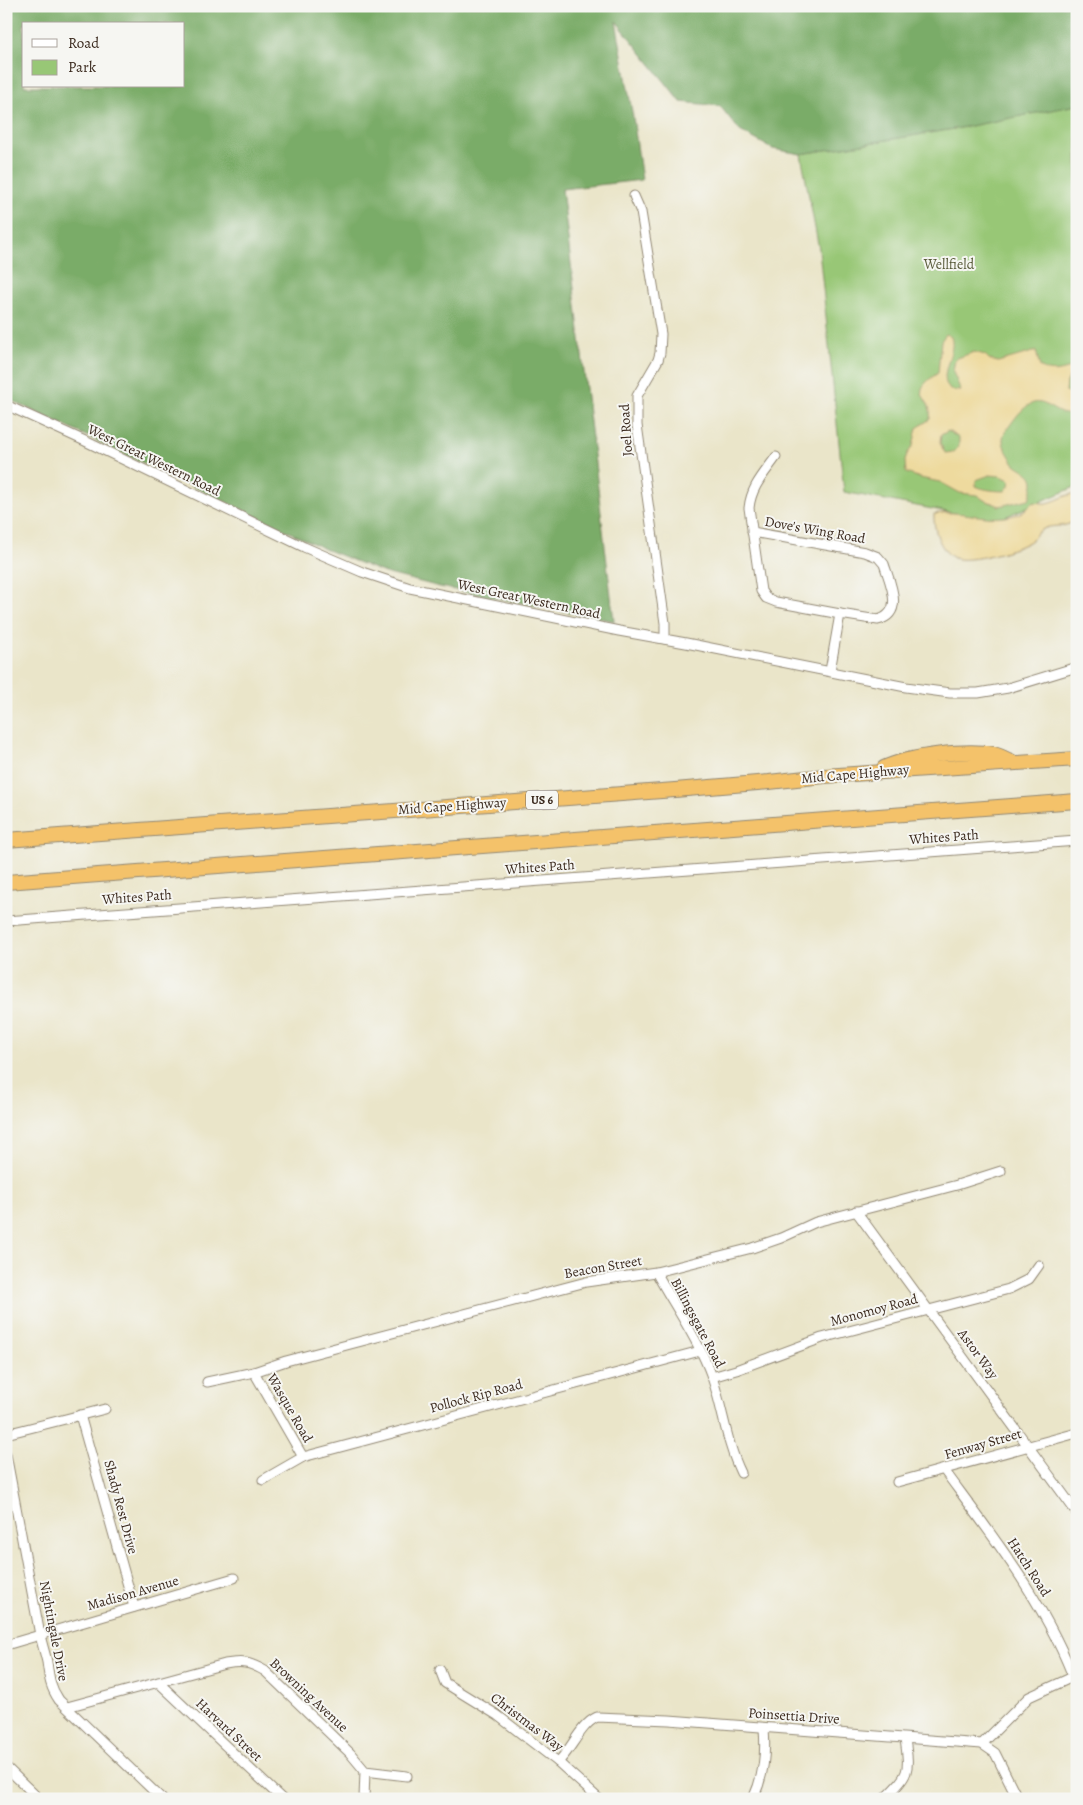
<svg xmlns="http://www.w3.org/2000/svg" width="1083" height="1805" viewBox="0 0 1083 1805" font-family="Alegreya,serif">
  <rect width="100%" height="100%" fill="#f6f6f2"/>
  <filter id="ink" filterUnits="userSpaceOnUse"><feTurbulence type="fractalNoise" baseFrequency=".02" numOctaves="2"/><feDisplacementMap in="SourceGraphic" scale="10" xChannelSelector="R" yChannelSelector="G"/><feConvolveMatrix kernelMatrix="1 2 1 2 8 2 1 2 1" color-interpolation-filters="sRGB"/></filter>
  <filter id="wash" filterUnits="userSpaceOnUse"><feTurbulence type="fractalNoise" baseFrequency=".0096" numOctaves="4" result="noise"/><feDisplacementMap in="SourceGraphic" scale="20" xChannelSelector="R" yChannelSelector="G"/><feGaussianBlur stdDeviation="1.12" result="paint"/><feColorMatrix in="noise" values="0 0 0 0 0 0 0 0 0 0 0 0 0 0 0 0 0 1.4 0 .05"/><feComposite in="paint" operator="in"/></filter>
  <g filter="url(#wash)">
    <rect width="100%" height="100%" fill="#eae5c9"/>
    <polygon fill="#98c776" stroke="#6a784a" points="1077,105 1077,486 995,521 844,492 819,249 801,154 960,128"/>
    <path fill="#7aac67" stroke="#5a6b42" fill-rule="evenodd" d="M6,6H1077V105L960,128L801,154L773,149L740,131L720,106L681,102L616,21L633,117L642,180L562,189L614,621L440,587L385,573L325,549L6,398ZM24,24H184V86H24Z"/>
    <g fill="#eeda9e" stroke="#94825e" fill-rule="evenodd">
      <path d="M946,334L951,337C957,354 936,374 950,390L961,391L953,372L955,359L974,352L985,355L990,360L998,362L1036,351L1040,367C1051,375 1061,371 1074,367L1067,382L1066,391L1077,405V414C1049,421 1043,380 1013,421C1002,436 999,439 1009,455C1011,458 1013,463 1016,465C1033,476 1037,477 1029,499L1000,506L984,500L977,495L960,493L940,482L920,478L906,473L905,461L907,454L913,446L917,428L930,419C934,395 904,396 938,373L941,341ZM948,431L959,438V446L954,452L945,453L940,443L941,435ZM990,475L1000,476L1010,480L1009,486L1005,491C997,491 983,490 976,486V480Z"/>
      <path d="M1077,493V521C1073,522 1070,524 1066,525C1057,527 1048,525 1040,531C1036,533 1035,537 1032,540C1021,549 967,564 954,558C940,551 933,528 934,514C958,509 981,520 1005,517C1012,516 1020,514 1026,509C1027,508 1031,503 1032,503C1037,501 1042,504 1047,503C1057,501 1065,495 1077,493Z"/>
    </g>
  </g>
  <g filter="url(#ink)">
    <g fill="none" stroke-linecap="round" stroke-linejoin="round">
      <defs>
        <g id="minor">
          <polyline points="634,196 641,212 661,334 660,353 658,360 637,396 637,425 665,623 665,639"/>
          <polyline points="6,405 85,441 304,547 362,572 410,588 619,631 686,643 906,687 950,693 978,693 1008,688 1077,667"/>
          <path d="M776,457C764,474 751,487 749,508L761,591L766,598L776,602L840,614L830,671"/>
          <path d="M752,532L865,552L878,557L884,564C890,583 905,613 878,620L840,614"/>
          <polyline points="6,921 1077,841"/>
          <polyline points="856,1211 1077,1513"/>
          <path d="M656,1272C674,1305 699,1341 712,1377C723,1409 726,1442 741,1473"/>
          <polyline points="254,1372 303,1457"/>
          <polyline points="712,1377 736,1370 822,1338 1009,1289 1029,1279 1039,1265"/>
          <polyline points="207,1382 254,1372 286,1361 586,1282 656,1272 752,1248 781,1238 816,1222 957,1185 1001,1171"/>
          <polyline points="80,1415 134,1607"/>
          <polyline points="6,1434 105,1409"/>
          <path d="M6,1454L40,1635C42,1644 45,1653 47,1662C49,1677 50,1687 59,1700L162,1799"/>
          <path d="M944,1470C994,1538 1048,1606 1077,1687"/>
          <polyline points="263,1480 303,1457 333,1449 700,1351"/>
          <polyline points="897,1482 1077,1433"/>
          <polyline points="6,1645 234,1578"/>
          <polyline points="440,1670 445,1683 497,1715 558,1762 599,1799"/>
          <polyline points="158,1682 282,1799"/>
          <path d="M67,1707L225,1664C243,1661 249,1662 265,1671L350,1753L365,1771L407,1776"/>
          <polyline points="982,1744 1029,1697 1077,1675"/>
          <path d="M558,1762C572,1749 580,1725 597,1717L669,1720L982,1744L995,1753L1018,1799"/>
          <polyline points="6,1767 39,1799"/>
          <polyline points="364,1799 365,1771"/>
          <path d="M753,1799C764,1775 766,1754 764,1728"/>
          <path d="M884,1799C909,1774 910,1774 905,1739"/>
        </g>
        <g id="highway">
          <path d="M884,768C908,756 966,749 993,754C999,755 1005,759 1011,761"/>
          <polyline points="6,840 675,790 769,782 824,776 1077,759"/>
          <polyline points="6,882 1077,801"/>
        </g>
      </defs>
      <use href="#minor" stroke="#928874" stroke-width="11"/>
      <use href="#highway" stroke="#928874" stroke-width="16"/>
      <use href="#minor" stroke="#fff" stroke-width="9"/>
      <use href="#highway" stroke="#f4c26a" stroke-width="14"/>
    </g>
  </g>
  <g text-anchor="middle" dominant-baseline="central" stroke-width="4" stroke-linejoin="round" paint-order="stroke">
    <rect fill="#f6f6f2" stroke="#73675e" stroke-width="1" x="526" y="790.5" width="32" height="19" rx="4"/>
    <g font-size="12" font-weight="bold" fill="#3b2a1e">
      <text x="542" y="800">US 6</text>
    </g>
    <g font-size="14" fill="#575938" stroke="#f6f6f2">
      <text x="949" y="264">Wellfield</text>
    </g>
    <g font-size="14" fill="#3b2a1e" stroke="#f6f6f2">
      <text transform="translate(626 430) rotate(-94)">Joel Road</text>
      <text transform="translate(154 460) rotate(26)">West Great Western Road</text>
      <text transform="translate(815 530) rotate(10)">Dove's Wing Road</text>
      <text transform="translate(529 599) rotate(12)">West Great Western Road</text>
      <text transform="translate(855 774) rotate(-5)">Mid Cape Highway</text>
      <text transform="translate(452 806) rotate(-4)">Mid Cape Highway</text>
      <text transform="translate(944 837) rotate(-4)">Whites Path</text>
      <text transform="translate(540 867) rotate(-4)">Whites Path</text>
      <text transform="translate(137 897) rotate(-4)">Whites Path</text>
      <text transform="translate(603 1267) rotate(-10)">Beacon Street</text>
      <text transform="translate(874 1310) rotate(-15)">Monomoy Road</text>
      <text transform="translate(698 1323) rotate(62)">Billingsgate Road</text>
      <text transform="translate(978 1354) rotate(54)">Astor Way</text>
      <text transform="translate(476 1396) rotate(-15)">Pollock Rip Road</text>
      <text transform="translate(290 1408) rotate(60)">Wasque Road</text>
      <text transform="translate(983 1444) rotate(-16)">Fenway Street</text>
      <text transform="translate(121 1507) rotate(75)">Shady Rest Drive</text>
      <text transform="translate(1029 1567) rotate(57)">Hatch Road</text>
      <text transform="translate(133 1593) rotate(-16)">Madison Avenue</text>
      <text transform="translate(54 1631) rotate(79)">Nightingale Drive</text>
      <text transform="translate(309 1695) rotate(43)">Browning Avenue</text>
      <text transform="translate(794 1716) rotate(4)">Poinsettia Drive</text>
      <text transform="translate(527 1722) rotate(37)">Christmas Way</text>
      <text transform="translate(229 1730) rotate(43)">Harvard Street</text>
    </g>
  </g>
  <rect width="1083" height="1805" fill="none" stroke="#f6f6f2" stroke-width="25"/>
  <rect x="22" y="22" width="162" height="65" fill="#f6f6f2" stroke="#aba49d"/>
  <rect x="32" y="39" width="25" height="8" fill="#ffffff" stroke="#aba49d"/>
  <text x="68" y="48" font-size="15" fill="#3b2a1e">Road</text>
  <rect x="32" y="60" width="25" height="15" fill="#98c776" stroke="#aba49d"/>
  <text x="68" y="72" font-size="15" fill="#3b2a1e">Park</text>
</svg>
